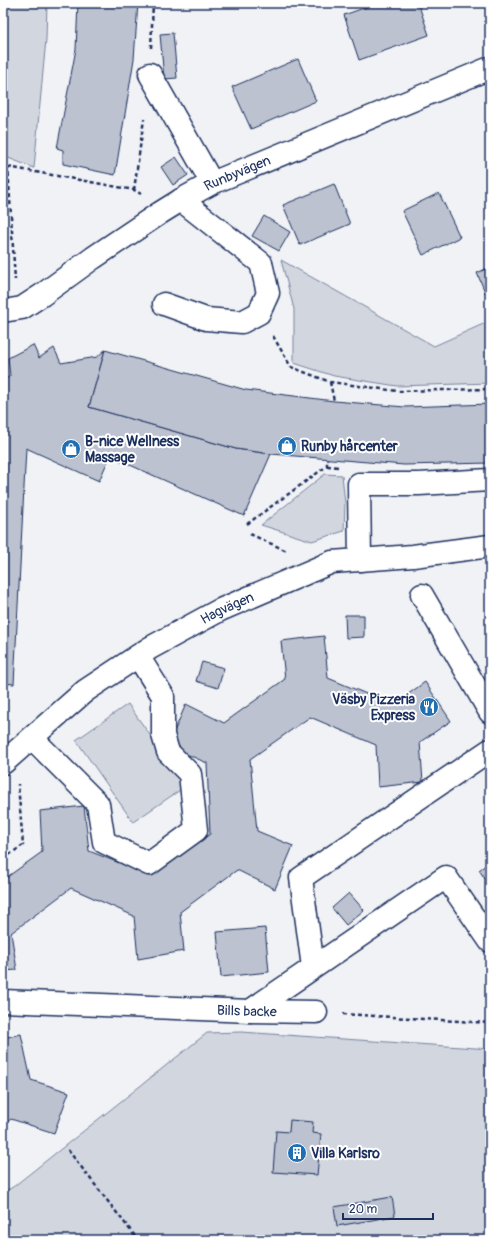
<svg xmlns="http://www.w3.org/2000/svg" width="493" height="1243" viewBox="0 0 493 1243" font-family="Pangolin,sans-serif">
  <rect width="100%" height="100%" fill="#f1f2f5"/>
  <filter id="ink" filterUnits="userSpaceOnUse"><feTurbulence type="fractalNoise" baseFrequency=".025" numOctaves="2"/><feDisplacementMap in="SourceGraphic" scale="8" xChannelSelector="R" yChannelSelector="G"/><feConvolveMatrix kernelMatrix="1 2 1 2 8 2 1 2 1" color-interpolation-filters="sRGB"/></filter>
  <g filter="url(#ink)">
    <g fill="#d2d6df" stroke="#76829e">
      <polygon points="3,3 47,3 46,39 34,168 3,156"/>
      <polygon points="281,260 434,346 490,321 490,383 397,386 334,376 294,363 294,309"/>
      <polygon points="325,474 342,475 345,503 344,531 312,541 261,525"/>
      <polygon points="128,704 186,786 133,822 76,740"/>
      <polygon points="241,1032 490,1049 490,1240 3,1240 3,1192 13,1187 207,1033"/>
    </g>
    <g fill="#bcc2d0" stroke="#1b2f5e">
      <polygon points="78,3 138,3 134,59 115,175 63,164 63,150 57,148 76,49"/>
      <polygon points="378,3 418,3 429,35 359,60 344,15"/>
      <polygon points="173,33 177,78 164,79 160,34"/>
      <polygon points="298,59 316,101 251,129 232,87"/>
      <polygon points="176,157 188,175 173,185 161,167"/>
      <polygon points="334,184 350,224 300,245 283,205"/>
      <polygon points="439,193 460,237 423,255 402,211"/>
      <polygon points="264,216 290,232 279,251 252,236"/>
      <polygon points="490,267 490,298 488,299 477,273"/>
      <polygon points="33,345 39,358 54,348 61,363 97,357 105,350 89,407 236,449 271,454 244,516 110,456 99,481 26,448 14,684 3,683 3,381 10,376 8,358"/>
      <polygon points="105,350 246,390 334,401 405,407 490,404 490,463 404,465 271,454 236,449 89,407"/>
      <polygon points="345,615 364,615 364,637 346,638"/>
      <polygon points="324,636 328,678 393,705 425,682 451,721 420,742 423,782 378,787 376,745 310,717 250,759 257,831 293,846 275,889 237,870 180,912 184,951 138,959 134,916 71,888 11,933 17,970 3,971 3,880 42,852 40,811 84,806 89,851 152,876 210,834 207,763 168,746 186,704 224,723 285,679 281,641"/>
      <polygon points="202,662 224,668 218,688 196,681"/>
      <polygon points="490,862 490,886 479,870"/>
      <polygon points="349,893 364,910 346,925 332,908"/>
      <polygon points="265,928 269,972 221,977 217,932"/>
      <polygon points="21,1034 31,1080 69,1092 54,1133 11,1119 3,1125 3,1038"/>
      <polygon points="290,1120 313,1122 312,1133 321,1134 317,1175 273,1172 276,1131 289,1132"/>
      <polygon points="392,1197 395,1216 337,1226 334,1207"/>
    </g>
    <g fill="none" stroke-linecap="round" stroke-linejoin="round">
      <defs>
        <g id="minor">
          <polyline points="150,74 212,183"/>
          <polyline points="164,304 206,319 242,322 259,313 268,293 261,263 181,200"/>
          <path id="s1" d="M3,311L22,308L42,295L93,258L160,213L181,200L212,183L490,68"/>
          <polyline points="360,560 359,484 419,484 490,480"/>
          <polyline points="422,595 490,712"/>
          <polyline points="32,738 98,804 104,842 149,864 196,830 190,774 168,752 163,735 163,696 138,656"/>
          <path id="s2" d="M3,763L85,691L150,648L220,610L332,562L413,556L490,546"/>
          <polyline points="313,967 301,878 490,750"/>
          <path id="s3" d="M3,1001L250,1011L316,1012"/>
          <polyline points="250,1011 446,877 490,941"/>
        </g>
      </defs>
      <use href="#minor" stroke="#1b2f5e" stroke-width="25"/>
      <g stroke="#1b2f5e" stroke-width="2.5" stroke-dasharray="4 3" stroke-linecap="butt">
        <polyline points="151,48 153,3"/>
        <polyline points="3,161 8,167 15,280"/>
        <polyline points="8,167 134,190 141,194"/>
        <polyline points="134,190 144,119"/>
        <polyline points="273,336 291,367 330,382 397,391 490,389"/>
        <polyline points="330,382 334,401"/>
        <polyline points="327,466 339,467"/>
        <polyline points="247,524 327,466 327,459"/>
        <polyline points="250,534 287,551"/>
        <polyline points="3,859 23,845 18,784"/>
        <polyline points="343,1014 490,1023"/>
        <polyline points="68,1150 138,1240"/>
      </g>
      <use href="#minor" stroke="#fff" stroke-width="22"/>
    </g>
  </g>
  <defs>
    <symbol id="shop-disc" viewBox="-11 -11 22 22"><circle r="9.5" fill="#1f6fb2" stroke="#fff"/><path d="M-5-2.5h2.3a2.7 3.5 0 0 1 5.4 0H5L5.5 6h-11ZM-1.5-2.5h3a1.5 2.3 0 0 0-3 0Z" fill="#fff"/></symbol>
    <symbol id="restaurant-disc" viewBox="-11 -11 22 22"><circle r="9.5" fill="#1f6fb2" stroke="#fff"/><path d="M-5-6h1v4h1v-4h1v4h1v-4h1v5L-1.5 .5V6h-2V.5L-5-1ZM5-6V6H3V1.5H1.5Q1.5-4 5-6Z" fill="#fff"/></symbol>
    <symbol id="building-disc" viewBox="-11 -11 22 22"><circle r="9.5" fill="#1f6fb2" stroke="#fff"/><path d="M-4-6H4V6H1V3H-1V6H-4ZM-2.5-4.3h1.7v1.8h-1.7ZM.8-4.3h1.7v1.8H.8ZM-2.5-1h1.7V.8h-1.7ZM.8-1h1.7V.8H.8Z" fill="#fff"/></symbol>
  </defs>
  <g fill-rule="evenodd">
    <use href="#shop-disc" x="276" y="435" width="22" height="22"/>
    <use href="#shop-disc" x="60" y="438" width="22" height="22"/>
    <use href="#restaurant-disc" x="418" y="696" width="22" height="22"/>
    <use href="#building-disc" x="286" y="1142" width="22" height="22"/>
  </g>
  <g text-anchor="middle" dominant-baseline="central" stroke-width="4" stroke-linejoin="round" paint-order="stroke">
    <g font-size="14" fill="#1b2f5e" stroke="#fff">
      <text stroke="none"><textPath href="#s1" startOffset="274">Runbyvägen</textPath></text>
      <text stroke="none"><textPath href="#s2" startOffset="274">Hagvägen</textPath></text>
      <text stroke="none"><textPath href="#s3" startOffset="244">Bills backe</textPath></text>
    </g>
    <g font-size="14" font-weight="bold" fill="#1b2f5e" stroke="#fff" text-anchor="start">
      <text x="85" y="441">B-nice Wellness<tspan x="85" dy="16">Massage</tspan></text>
      <text x="301" y="446">Runby hårcenter</text>
      <text x="415" y="699" text-anchor="end">Väsby Pizzeria<tspan x="415" dy="16">Express</tspan></text>
      <text x="311" y="1153">Villa Karlsro</text>
    </g>
  </g>
  <rect width="493" height="1243" fill="none" stroke="#fff" stroke-width="16"/>
  <rect x="8" y="8" width="477" height="1227" fill="none" stroke="#1b2f5e" stroke-width="1.5" filter="url(#ink)"/>
  <path d="M343 1213v6h90v-6" fill="none" stroke="#1b2f5e" stroke-width="2"/>
  <text x="349" y="1213" font-size="12" fill="#1b2f5e" stroke="#ffffff" stroke-width="3" paint-order="stroke">20 m</text>
</svg>
